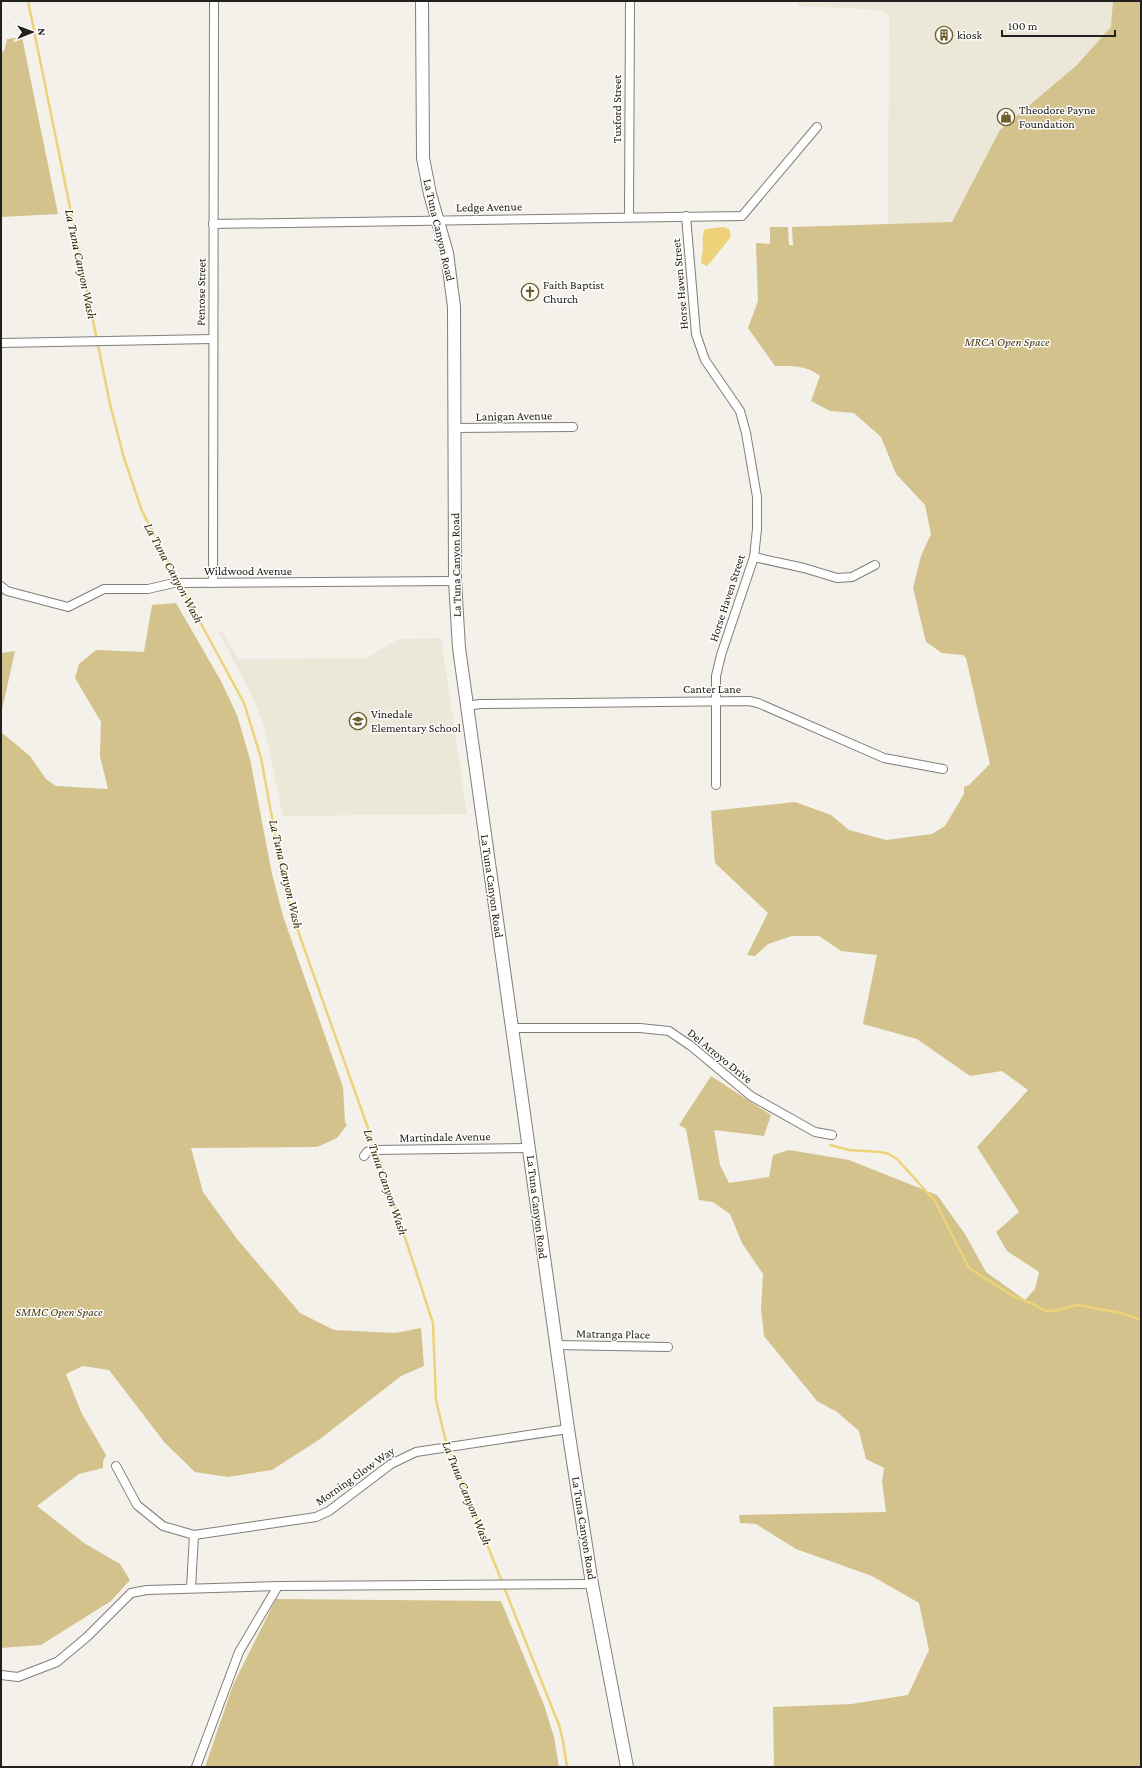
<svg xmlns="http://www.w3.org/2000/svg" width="1142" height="1768" viewBox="0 0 1142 1768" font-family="'Crimson Pro',serif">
  <rect width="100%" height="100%" fill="#f3f1ea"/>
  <g fill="#ebe7d9">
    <polygon points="798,1 1122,1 1125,218 888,224 889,16 882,11 863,9 798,6"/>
    <polygon points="222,631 238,659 367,658 398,639 441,638 467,814 283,816 264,725 251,693 219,633"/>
  </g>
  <g fill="#d3c28b">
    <path d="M1113,1H1141V1767H774L773,1707L852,1704L908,1695L929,1650L919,1603L872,1576L796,1549L756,1524L740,1523L739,1515L886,1512L882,1482L884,1468L866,1459L859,1431L837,1412L817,1401L764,1336L761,1308L763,1274L742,1243L730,1214L713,1202L699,1200L686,1129L679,1125L711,1076L771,1115L764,1136L714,1130L720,1165L729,1183L769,1177L773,1155L789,1150L849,1160L937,1195L965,1234L986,1272L1025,1300L1035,1289L1039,1272L1007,1251L996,1232L1019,1212L977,1147L1028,1090L1002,1071L970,1076L917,1039L863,1024L877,955L841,951L819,936H792L768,944L755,956L747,955L768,913L715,863L711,811L795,802L831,815L849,830L886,840L932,834L945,826L964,794V787L969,785L990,764L966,658L963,655L942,653L926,642L913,588L921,556L931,534L925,505L896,474L881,437L854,413L830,411L811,401L820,376C806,365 792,366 775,366L748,328L758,301L756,243L770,244V227H788L789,245H793L792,227L952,222L1000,130L1076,66L1111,27Z"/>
    <polygon points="22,37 58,214 1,217 1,53 4,51 7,39"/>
    <polygon points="176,603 221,681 237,715 250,759 272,874 283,916 343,1087 345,1122 347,1125 337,1138 317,1147 191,1148 203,1192 237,1239 300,1313 334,1330 395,1333 421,1328 424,1366 401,1376 320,1439 272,1470 228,1477 195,1472 165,1443 109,1370 83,1366 66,1374 81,1412 106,1455 103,1461 103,1468 79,1474 37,1506 84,1543 120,1564 130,1580 111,1601 41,1645 1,1648 1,732 30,756 46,779 56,786 108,789 100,756 101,722 75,678 79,664 96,650 144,652 152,605"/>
    <polygon points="15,651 1,714 1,653"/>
    <polygon points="276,1599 501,1601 544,1705 554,1737 559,1767 205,1767 233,1685"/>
  </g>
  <path fill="#edd279" d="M723,227L729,229L731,235L730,238L709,264L707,266L702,264L701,258C705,249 700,238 705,229Z"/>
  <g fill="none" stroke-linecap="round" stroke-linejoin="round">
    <g stroke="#edd279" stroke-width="2.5">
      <polyline points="28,1 110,404 124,458 142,511 178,580"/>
      <polyline points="180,585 244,703 261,758 285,888 292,914 375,1148"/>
      <polyline points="830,1145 849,1150 880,1152 889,1154 897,1159 935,1201 969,1268 1015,1297 1033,1304 1045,1311 1055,1311 1077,1305 1121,1313 1141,1320"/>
      <polyline points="377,1152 433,1323 436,1400 445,1438 502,1582"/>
      <polyline points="504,1587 559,1725 563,1741 567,1767"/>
    </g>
    <defs>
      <g id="street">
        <polyline points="686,216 696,334 705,360 740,411 746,433 757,497 757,529 754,557 721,655 716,676 716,785"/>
        <polyline points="629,217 630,1"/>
        <polyline points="213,224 742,216 817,127"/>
        <polyline points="1,343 212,339"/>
        <polyline points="455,428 573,427"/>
        <polyline points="754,557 804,568 837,578 852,577 875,565"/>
        <polyline points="213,583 214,1"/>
        <polyline points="1,586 7,591 68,607 104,589 148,589 174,583 455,581"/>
        <polyline points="467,706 480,704 749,701 758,703 884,758 943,769"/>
        <polyline points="513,1028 640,1028 669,1031 691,1046 751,1096 815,1132 832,1135"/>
        <polyline points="364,1156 367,1152 371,1150 529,1148"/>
        <polyline points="556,1345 668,1347"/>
        <polyline points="116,1466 137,1505 163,1526 194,1535 316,1517 329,1511 391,1464 416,1452 568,1429"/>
        <polyline points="191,1588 194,1535"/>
        <polyline points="1,1675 18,1677 57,1662 87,1637 131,1593 147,1590 278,1586 592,1584"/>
        <polyline points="196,1767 239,1652 278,1586"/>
      </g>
      <polyline id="primary" points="422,1 423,158 430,194 447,253 454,307 455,581 459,648 568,1429 592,1584 627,1767"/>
    </defs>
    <use href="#street" stroke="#807e77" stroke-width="10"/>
    <use href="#primary" stroke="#807e77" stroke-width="14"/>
    <use href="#street" stroke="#fff" stroke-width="8"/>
    <use href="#primary" stroke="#fff" stroke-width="12"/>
  </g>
  <defs>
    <symbol id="building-ring" viewBox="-11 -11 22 22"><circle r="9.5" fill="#fffefd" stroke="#6d5f2c" stroke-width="1.5"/><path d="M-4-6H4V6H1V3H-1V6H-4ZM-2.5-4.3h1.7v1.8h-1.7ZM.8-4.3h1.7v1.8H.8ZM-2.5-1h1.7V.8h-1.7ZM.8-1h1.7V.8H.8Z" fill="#6d5f2c"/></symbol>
    <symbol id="shop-ring" viewBox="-11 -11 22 22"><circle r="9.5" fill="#fffefd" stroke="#6d5f2c" stroke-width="1.5"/><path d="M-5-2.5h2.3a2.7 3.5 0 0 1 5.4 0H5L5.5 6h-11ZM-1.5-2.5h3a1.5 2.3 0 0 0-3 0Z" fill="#6d5f2c"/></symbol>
    <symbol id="church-ring" viewBox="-11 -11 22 22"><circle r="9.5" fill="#fffefd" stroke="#6d5f2c" stroke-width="1.5"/><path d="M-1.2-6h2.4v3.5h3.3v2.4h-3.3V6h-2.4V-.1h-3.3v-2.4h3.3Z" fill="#6d5f2c"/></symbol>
    <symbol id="school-ring" viewBox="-11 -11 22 22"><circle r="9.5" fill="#fffefd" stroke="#6d5f2c" stroke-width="1.5"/><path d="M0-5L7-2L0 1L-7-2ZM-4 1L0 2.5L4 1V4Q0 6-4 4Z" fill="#6d5f2c"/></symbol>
  </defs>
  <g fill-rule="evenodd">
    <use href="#building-ring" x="934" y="25" width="20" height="20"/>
    <use href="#shop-ring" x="996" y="107" width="20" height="20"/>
    <use href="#church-ring" x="520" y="282" width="20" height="20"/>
    <use href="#school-ring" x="348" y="711" width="20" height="20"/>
  </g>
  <g text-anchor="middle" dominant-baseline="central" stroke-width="3" stroke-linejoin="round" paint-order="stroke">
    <g font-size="12" fill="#21201e" stroke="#fffefd" text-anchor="start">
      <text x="957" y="35">kiosk</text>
      <text x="1019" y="110">Theodore Payne<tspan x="1019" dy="14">Foundation</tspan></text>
      <text x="543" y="285">Faith Baptist<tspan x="543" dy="14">Church</tspan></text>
      <text x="371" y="714">Vinedale<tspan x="371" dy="14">Elementary School</tspan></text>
    </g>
    <g font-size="12" fill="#21201e" stroke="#fffefd">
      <text transform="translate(617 109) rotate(-90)">Tuxford Street</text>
      <text transform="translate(489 207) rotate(-1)">Ledge Avenue</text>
      <text transform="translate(439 230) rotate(77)">La Tuna Canyon Road</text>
      <text transform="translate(680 284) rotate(-95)">Horse Haven Street</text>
      <text transform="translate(201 292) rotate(-89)">Penrose Street</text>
      <text transform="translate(514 416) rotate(-1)">Lanigan Avenue</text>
      <text transform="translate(456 565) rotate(-91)">La Tuna Canyon Road</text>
      <text x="248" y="571">Wildwood Avenue</text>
      <text transform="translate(727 598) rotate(-72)">Horse Haven Street</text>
      <text x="712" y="689">Canter Lane</text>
      <text transform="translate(492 886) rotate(82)">La Tuna Canyon Road</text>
      <text transform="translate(720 1056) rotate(39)">Del Arroyo Drive</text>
      <text transform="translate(445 1137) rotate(-1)">Martindale Avenue</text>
      <text transform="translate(537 1207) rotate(83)">La Tuna Canyon Road</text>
      <text transform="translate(613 1334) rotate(1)">Matranga Place</text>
      <text transform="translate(355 1476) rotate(-35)">Morning Glow Way</text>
      <text transform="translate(584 1528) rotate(81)">La Tuna Canyon Road</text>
    </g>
    <g font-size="12" font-style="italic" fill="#463b15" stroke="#fffefd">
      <text x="1007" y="342">MRCA Open Space</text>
      <text x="59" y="1312">SMMC Open Space</text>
    </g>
    <g font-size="13" font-style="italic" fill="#332901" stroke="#fffefd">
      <text transform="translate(81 264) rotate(78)">La Tuna Canyon Wash</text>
      <text transform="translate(174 573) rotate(62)">La Tuna Canyon Wash</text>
      <text transform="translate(286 874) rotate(77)">La Tuna Canyon Wash</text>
      <text transform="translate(386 1182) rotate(71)">La Tuna Canyon Wash</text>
      <text transform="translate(467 1493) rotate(68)">La Tuna Canyon Wash</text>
    </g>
  </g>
  <rect width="1142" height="1768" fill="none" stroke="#21201e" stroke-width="4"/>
  <g transform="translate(32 32) rotate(89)" stroke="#fffefd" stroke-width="3" paint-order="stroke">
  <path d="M0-3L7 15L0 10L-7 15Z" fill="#21201e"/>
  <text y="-6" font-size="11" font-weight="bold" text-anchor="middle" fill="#21201e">N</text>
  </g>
  <path d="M1002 30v6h113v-6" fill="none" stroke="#21201e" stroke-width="2"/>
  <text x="1008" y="30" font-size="12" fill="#21201e" stroke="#fffefd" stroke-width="3" paint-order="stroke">100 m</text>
</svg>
